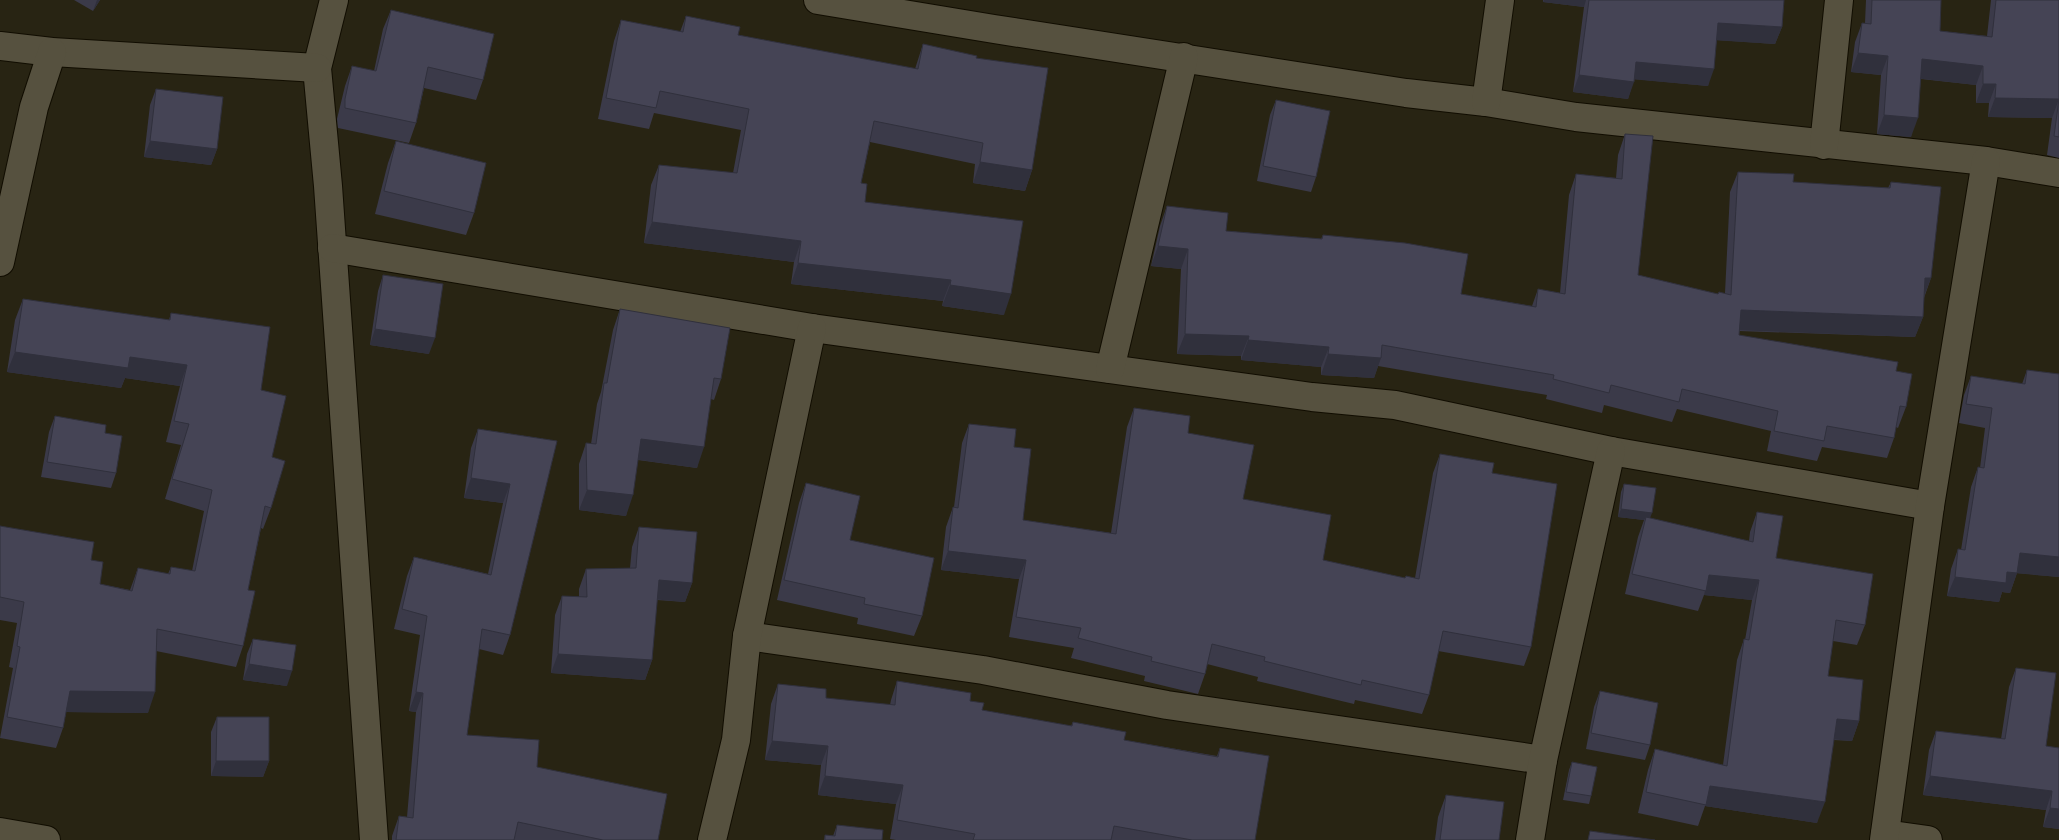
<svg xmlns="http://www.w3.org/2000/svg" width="2059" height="840" viewBox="0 0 2059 840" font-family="Arial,sans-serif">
  <rect width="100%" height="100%" fill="#282413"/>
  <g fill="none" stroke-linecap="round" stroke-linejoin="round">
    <defs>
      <g id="minor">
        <polyline points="334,0 317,68 328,186 374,840"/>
        <polyline points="818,0 994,29 1406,93 1486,102 1576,117 1986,161 2059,173"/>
        <polyline points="0,46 52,52 317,68"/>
        <polyline points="1486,102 1500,0"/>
        <polyline points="1824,145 1839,0"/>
        <polyline points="332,248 812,328 1312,397 1395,405 1611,451 1930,506"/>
        <polyline points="0,262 34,107 52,52"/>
        <polyline points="1110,369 1184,57"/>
        <polyline points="747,636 983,670 1167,705 1543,760"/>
        <polyline points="0,832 46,840"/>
        <polyline points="1885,834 1928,840"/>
        <polyline points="712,840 736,740 747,636 812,328"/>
        <polyline points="1530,840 1543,760 1611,451"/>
        <polyline points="1884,840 1930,506 1986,161"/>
      </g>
    </defs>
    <use href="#minor" stroke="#110d01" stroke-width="30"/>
    <use href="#minor" stroke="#56513f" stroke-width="28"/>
  </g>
  <g fill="#3b3a49">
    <polygon points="74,0 100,0 93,11"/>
    <polygon points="1543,0 1784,0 1782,27 1775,44 1717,40 1708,86 1634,79 1628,99 1573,92 1584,7 1543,2"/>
    <polygon points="1866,0 1941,0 1940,31 1987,36 1991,0 2059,0 2059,158 2047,155 2052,118 1988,117 1989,103 1976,103 1976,85 1921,79 1911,137 1877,134 1881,75 1851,72 1855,42 1862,23 1865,23"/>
    <polygon points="391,10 483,80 476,100 424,88 416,123 409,143 338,128 337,119 345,86 352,66 374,71 383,29"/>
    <polygon points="686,16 738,35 915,69 923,44 976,58 1032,170 1025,191 973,183 975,164 870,142 861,183 865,202 1004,315 942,306 943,301 791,284 794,262 644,243 651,185 659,165 733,173 741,130 654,113 649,129 598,119 614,41 621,20 680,32"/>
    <polygon points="156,89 217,149 211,165 144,157 150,105"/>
    <polygon points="1276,100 1316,177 1311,192 1257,181 1270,115"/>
    <polygon points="1625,134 1638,275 1718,294 1725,293 1730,192 1738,172 1793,182 1888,188 1891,182 1931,278 1924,298 1923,317 1915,337 1739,331 1739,335 1896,371 1906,407 1898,428 1896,427 1894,438 1887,458 1822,447 1817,461 1767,451 1771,431 1677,409 1672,422 1604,405 1602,413 1546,399 1547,395 1378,366 1374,378 1321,375 1321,367 1241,360 1241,356 1177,354 1181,269 1151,266 1160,226 1167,206 1226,231 1321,239 1323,235 1461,294 1532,306 1538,289 1560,293 1569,195 1576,174 1616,178 1618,155"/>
    <polygon points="396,141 474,213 466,235 375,214 388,163"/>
    <polygon points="383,275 429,354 370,345 378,291"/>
    <polygon points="23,299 169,320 171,313 261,390 272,457 271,508 263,529 261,528 248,590 243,646 236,667 156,651 148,713 66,712 63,728 56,748 0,738 13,668 9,667 17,623 0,620 0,526 91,560 100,584 130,590 138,568 168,574 171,567 192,571 204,511 165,499 181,445 166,442 180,386 125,378 121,388 7,372 15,320"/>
    <polygon points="620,309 721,379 714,400 711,399 697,468 638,460 626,516 579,510 579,464 586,443 591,444 597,404 601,392 613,330"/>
    <polygon points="2027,370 2059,374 2059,577 2017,573 2010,593 2002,592 1999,602 1947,596 1951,569 1958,549 1961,550 1971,487 1978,467 1980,468 1985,428 1959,423 1964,395 1971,376 2022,384"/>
    <polygon points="1134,408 1188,433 1243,499 1323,560 1405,578 1415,578 1433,473 1440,454 1492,473 1531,647 1524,666 1438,651 1429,695 1422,714 1355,700 1354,704 1257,681 1258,677 1207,664 1205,674 1198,694 1144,681 1145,676 1071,658 1074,648 1009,637 1019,579 941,570 946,527 953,507 954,507 962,443 969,424 1014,447 1023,520 1111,533 1127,427"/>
    <polygon points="55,416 105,433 116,473 111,488 41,477 49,432"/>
    <polygon points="478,429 557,441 510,635 503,655 479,649 467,735 537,767 658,840 392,840 392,836 399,816 407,817 416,712 409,711 420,635 394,629 407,576 414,557 488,574 503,503 464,498 471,448"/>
    <polygon points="806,483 850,540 922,616 914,636 857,624 858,618 777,600 799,503"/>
    <polygon points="1624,484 1650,518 1749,541 1750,532 1757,512 1776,558 1865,625 1857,645 1833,641 1828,676 1859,721 1852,741 1834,740 1817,823 1705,806 1698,826 1638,813 1648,770 1655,749 1723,765 1737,660 1744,639 1745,640 1752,600 1704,595 1698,611 1625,594 1638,537 1644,520 1618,517 1621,492"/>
    <polygon points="639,527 692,583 685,602 657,600 652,660 645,680 551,673 555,615 562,596 579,597 579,589 586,569 630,568 632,547"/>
    <polygon points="253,639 287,686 243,680 247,654"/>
    <polygon points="2016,668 2046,746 2059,748 2059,829 2043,827 2046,810 1923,795 1929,750 1936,731 2001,739 2009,687"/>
    <polygon points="897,681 970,701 982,710 1071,726 1073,722 1124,740 1217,756 1220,748 1255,840 896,840 890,839 896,804 818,795 821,765 765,760 771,704 778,684 826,698 890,705 891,700"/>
    <polygon points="1600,691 1650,745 1645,760 1586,749 1594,707"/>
    <polygon points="217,717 269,761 263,777 211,776 211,732"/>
    <polygon points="1572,762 1591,796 1589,804 1563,800 1569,770"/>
    <polygon points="1446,795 1499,840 1435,840 1438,817"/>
    <polygon points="837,825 882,840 824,840 825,835 833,836"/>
  </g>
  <g fill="#30303c">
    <polygon points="97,0 100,0 93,11"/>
    <polygon points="1544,0 1586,0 1584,7 1543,2"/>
    <polygon points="1718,23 1782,27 1775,44 1712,40"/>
    <polygon points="1858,53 1888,56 1881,75 1851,72"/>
    <polygon points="1922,59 1983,66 1976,85 1915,78"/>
    <polygon points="1636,62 1714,69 1708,86 1630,79"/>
    <polygon points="1579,75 1634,82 1628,99 1573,92"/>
    <polygon points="1983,84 1996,84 1989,103 1976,103"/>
    <polygon points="1995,98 2059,99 2052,118 1988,117"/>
    <polygon points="1884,115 1918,118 1911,137 1877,134"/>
    <polygon points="150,141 217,149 211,165 144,157"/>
    <polygon points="980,162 1032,170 1025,191 973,183"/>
    <polygon points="652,222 801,241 794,262 644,243"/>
    <polygon points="1158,246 1188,249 1181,269 1151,266"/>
    <polygon points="798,263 951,280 943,301 791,284"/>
    <polygon points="1925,278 1931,278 1923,299"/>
    <polygon points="950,285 1011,294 1004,315 942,306"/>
    <polygon points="1741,310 1923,317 1915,337 1734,330"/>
    <polygon points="375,329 435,338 429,354 370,345"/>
    <polygon points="1185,334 1249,336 1241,356 1177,354"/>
    <polygon points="1248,340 1329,347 1321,367 1241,360"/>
    <polygon points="15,352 130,357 187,365 180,386 125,378 121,388 7,372"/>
    <polygon points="1328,354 1381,358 1374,378 1321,375"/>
    <polygon points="641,439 704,447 697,468 633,459"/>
    <polygon points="471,478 510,484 503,503 464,498"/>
    <polygon points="587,490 633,495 626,516 579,510"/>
    <polygon points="1621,509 1652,513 1649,521 1646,517 1644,520 1618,517"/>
    <polygon points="948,551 1026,560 1019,579 941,570"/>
    <polygon points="2020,553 2059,557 2059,577 2013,573"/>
    <polygon points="2007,572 2017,573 2010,593 2002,592 1999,602 1947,596 1955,577"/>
    <polygon points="1709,575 1759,580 1752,600 1704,595"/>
    <polygon points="659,580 692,583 685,602 652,599"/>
    <polygon points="558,654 652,660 645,680 551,673"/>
    <polygon points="249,664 292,671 287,686 243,680"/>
    <polygon points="70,691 155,692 148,713 62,712"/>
    <polygon points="416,692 423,693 416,712 409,711"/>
    <polygon points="1837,719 1859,721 1852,741 1830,739"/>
    <polygon points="772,741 828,746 821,765 765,760"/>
    <polygon points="216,761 269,761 263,777 211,776"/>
    <polygon points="825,776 903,785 896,804 818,795"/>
    <polygon points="1930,776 2052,791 2046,810 1923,795"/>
    <polygon points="1710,786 1825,802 1817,823 1705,806"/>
    <polygon points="2050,808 2059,809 2059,829 2043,827"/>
  </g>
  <g fill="#454455" stroke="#30303c">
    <polygon points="1589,0 1784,0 1782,27 1718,23 1714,69 1636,62 1634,82 1579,75"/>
    <polygon points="1872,0 1941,0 1940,31 1992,37 1996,0 2059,0 2059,137 2054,136 2059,99 1995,98 1996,84 1983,84 1983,66 1922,59 1918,118 1884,115 1888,56 1858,53 1862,23 1871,24"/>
    <polygon points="391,10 494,34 483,80 428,67 416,123 345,108 345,99 352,66 376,71"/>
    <polygon points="686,16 740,27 738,35 918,69 923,44 977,56 976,58 1048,68 1032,170 980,162 983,143 874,121 861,183 867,184 865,202 1023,221 1011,294 950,285 951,280 798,263 801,241 652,222 659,165 737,173 749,109 660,91 656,108 606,98 621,20 683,32"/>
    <polygon points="156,89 223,97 217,149 150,141"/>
    <polygon points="1276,100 1330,111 1316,177 1263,166"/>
    <polygon points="1625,134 1653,136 1638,275 1718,294 1719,292 1731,295 1738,172 1794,174 1793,182 1890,188 1891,182 1941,187 1931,278 1925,278 1923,317 1741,310 1739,335 1898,362 1896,371 1912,374 1906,407 1900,406 1894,438 1827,426 1824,441 1774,431 1778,411 1682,389 1679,402 1611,385 1609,393 1553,379 1554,375 1382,345 1381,358 1328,354 1329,347 1248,340 1249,336 1185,334 1188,249 1158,246 1167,206 1228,213 1226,231 1322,239 1323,235 1405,243 1468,254 1461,294 1536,307 1538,289 1565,294 1576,174 1622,179"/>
    <polygon points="396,141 486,163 474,213 384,191"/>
    <polygon points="383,275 443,284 435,338 375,329"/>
    <polygon points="23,299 170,320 171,313 270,327 261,390 286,396 272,457 285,461 271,508 265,506 248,590 255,591 243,646 157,629 155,692 70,691 63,728 7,717 20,647 17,646 24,602 0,597 0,526 94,542 91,560 103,562 100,584 132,591 138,568 170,574 171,567 195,571 212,490 172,479 189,424 174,421 187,365 130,357 128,368 15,352"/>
    <polygon points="620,309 730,328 721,379 714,378 704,447 641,439 633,495 587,490 586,443 596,444 604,383 607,383"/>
    <polygon points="2027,370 2059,374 2059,557 2020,553 2017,573 2007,572 2006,583 1955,577 1958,549 1965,550 1978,467 1984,468 1992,408 1966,404 1971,376 2025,384"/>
    <polygon points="1134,408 1190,416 1188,433 1254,445 1243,499 1331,515 1323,560 1405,578 1406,576 1419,579 1440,454 1494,463 1492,473 1557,484 1531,647 1443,631 1429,695 1362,680 1361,685 1264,661 1265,657 1212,644 1205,674 1151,661 1152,657 1078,638 1081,628 1016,617 1026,560 948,551 953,507 958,508 969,424 1016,429 1014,447 1031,449 1023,520 1116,534"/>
    <polygon points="55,416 106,425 105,433 122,436 116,473 47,462"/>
    <polygon points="478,429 557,441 510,635 482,629 467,735 539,740 537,767 667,794 658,840 603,840 518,822 514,840 396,840 399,816 413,818 423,693 416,692 427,616 402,609 414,557 491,575 510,484 471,478"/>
    <polygon points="806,483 860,496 850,540 934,558 922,616 864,604 865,598 784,580"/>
    <polygon points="1624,484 1656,488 1652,513 1621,509"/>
    <polygon points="1757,512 1783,516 1776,558 1873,574 1865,625 1836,620 1828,676 1863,680 1859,721 1837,719 1825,802 1710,786 1706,805 1646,792 1655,749 1727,766 1744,639 1749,640 1759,580 1709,575 1706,591 1632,574 1646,517 1753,542"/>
    <polygon points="639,527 697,532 692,583 659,580 652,660 558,654 562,596 587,597 586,569 636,568"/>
    <polygon points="253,639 296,645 292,671 249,664"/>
    <polygon points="2016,668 2056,673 2046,746 2059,748 2059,809 2050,808 2052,791 1930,776 1936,731 2005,739"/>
    <polygon points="897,681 971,693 970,701 984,703 982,710 1072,726 1073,722 1126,732 1124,740 1218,757 1220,748 1269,756 1255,840 1192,840 1114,826 1111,840 973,840 975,834 897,820 903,785 825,776 828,746 772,741 778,684 826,689 826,698 895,705"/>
    <polygon points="1600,691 1658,703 1650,745 1591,733"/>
    <polygon points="217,717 269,717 269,761 216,761"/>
    <polygon points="1572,762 1597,767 1591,796 1566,792"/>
    <polygon points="1446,795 1504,802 1499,840 1440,840"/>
    <polygon points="837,825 883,830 882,840 825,840 825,835 835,836"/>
    <polygon points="1590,831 1655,840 1588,840"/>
  </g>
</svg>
